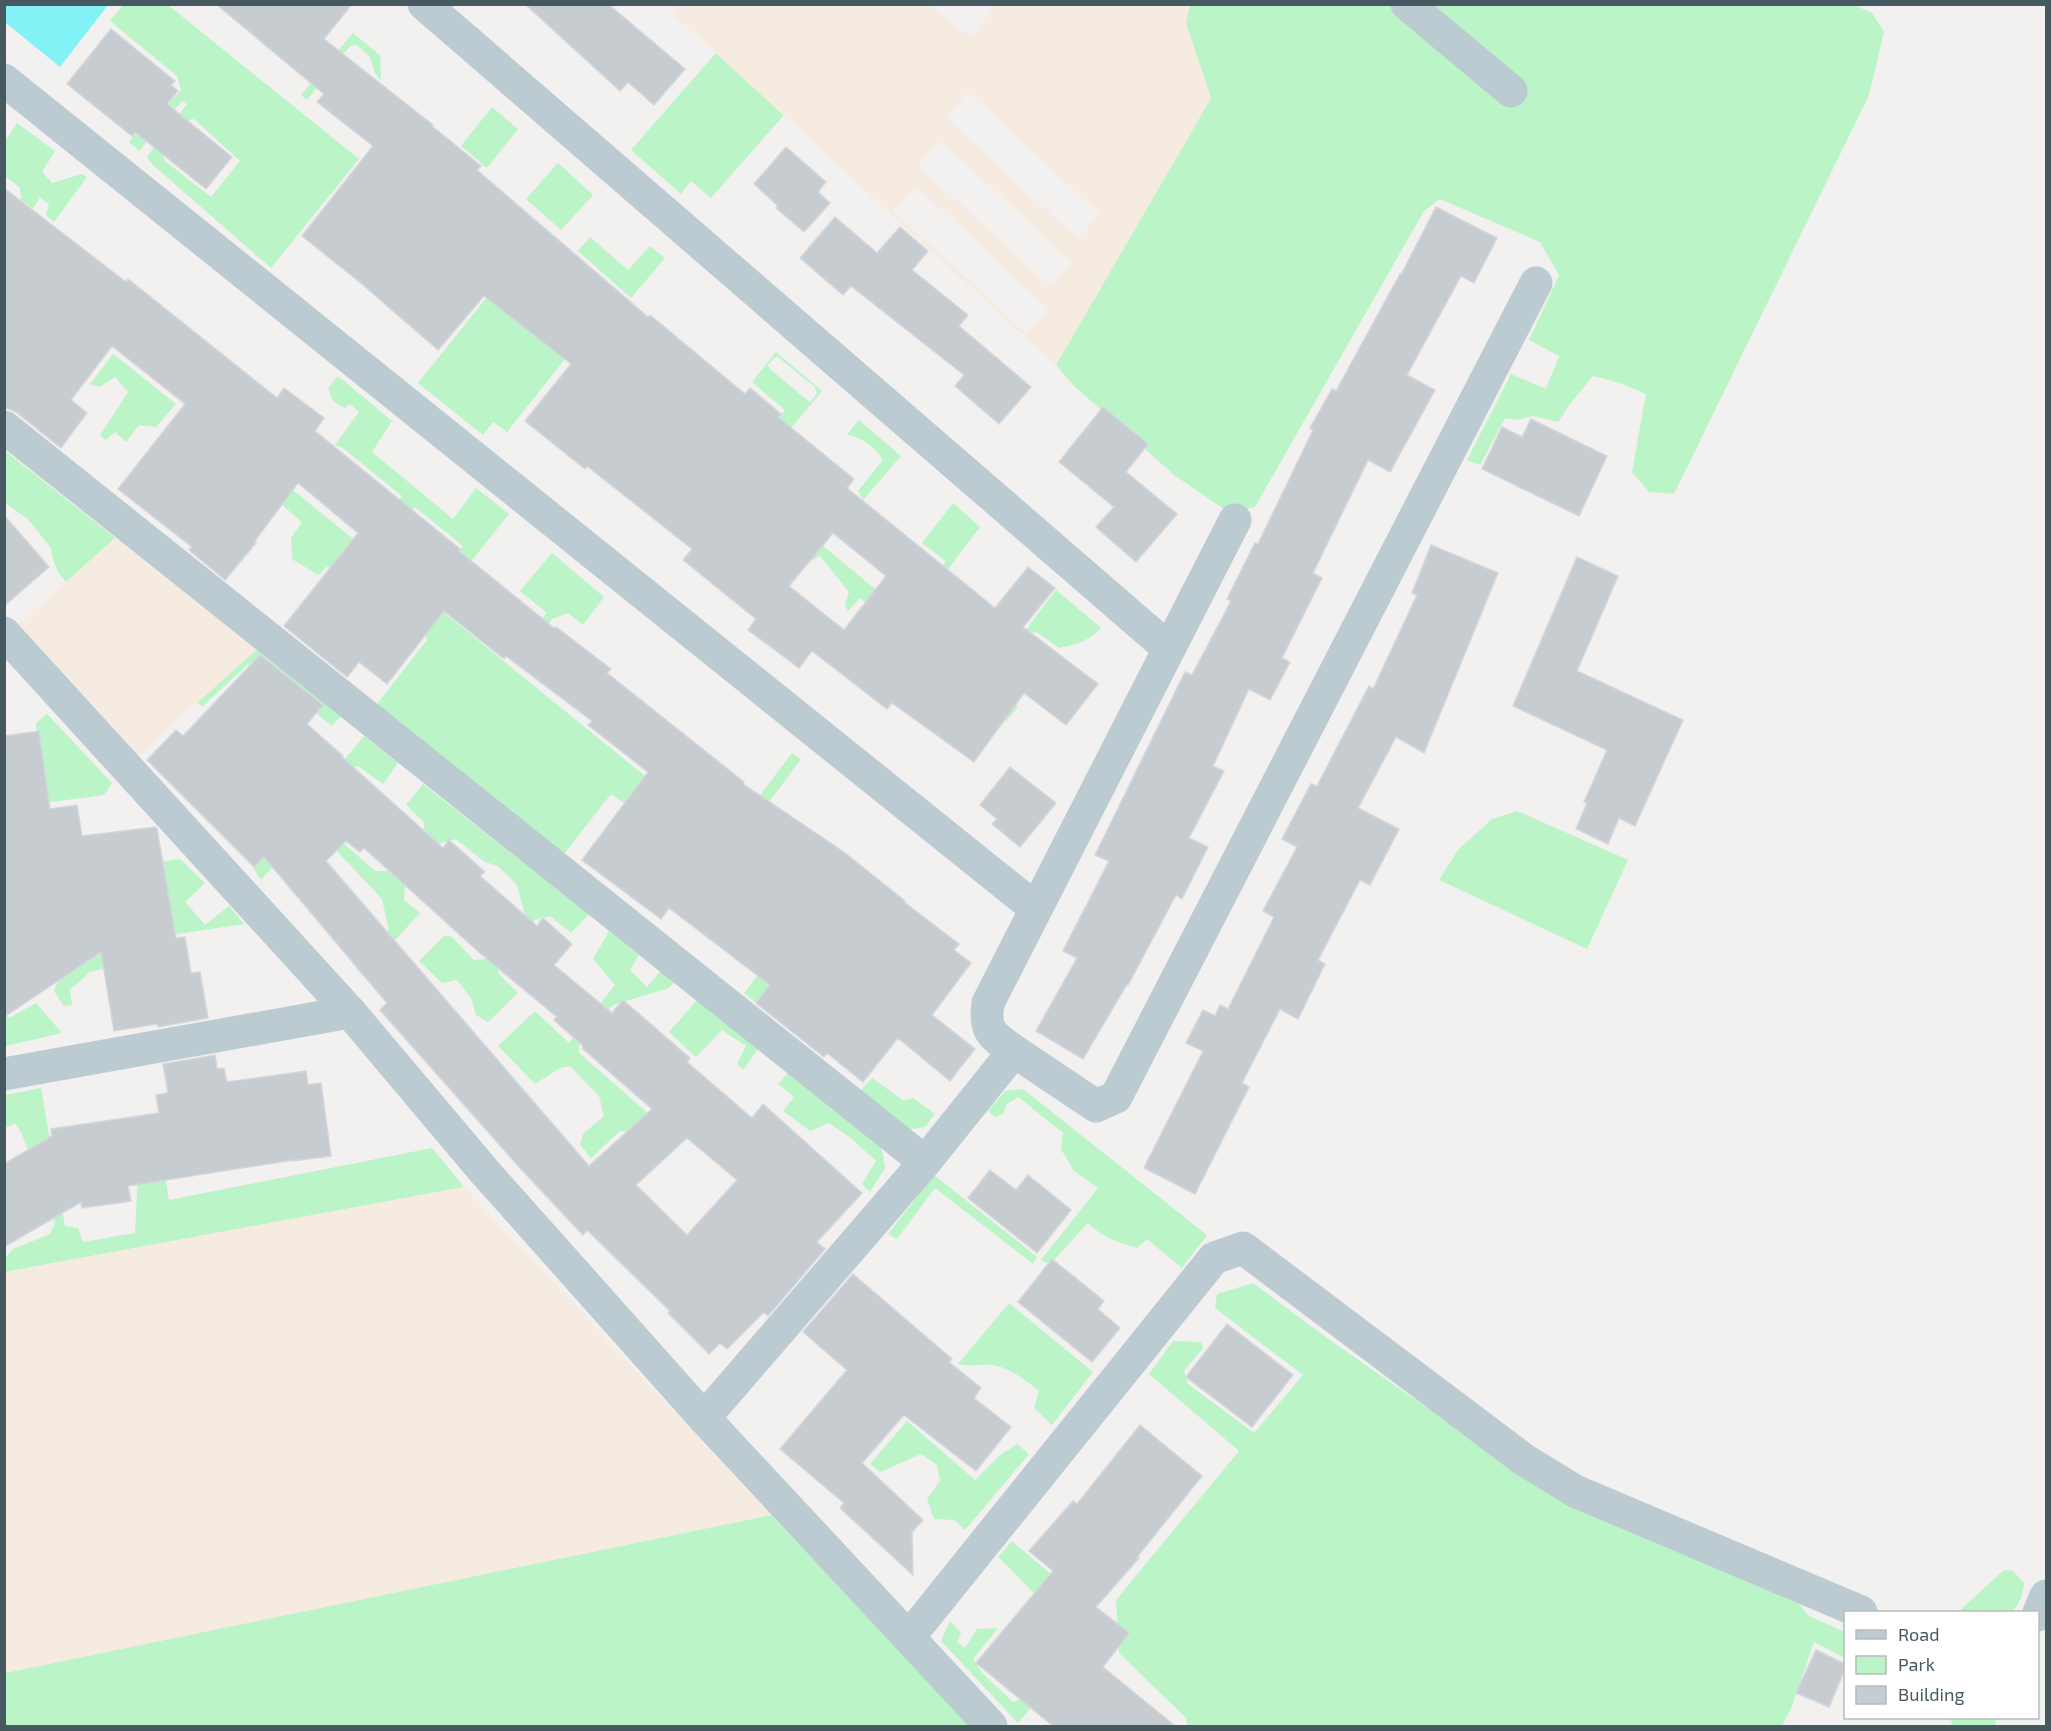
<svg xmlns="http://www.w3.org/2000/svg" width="2051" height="1731" viewBox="0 0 2051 1731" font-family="'Exo 2',sans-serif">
  <rect width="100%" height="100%" fill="#f3f0f0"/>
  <g fill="#baf4c7" fill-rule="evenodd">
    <polygon points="1852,4 1872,13 1884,32 1869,95 1674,494 1649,492 1632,472 1646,394 1620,383 1593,376 1570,404 1558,422 1533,416 1517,420 1505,418 1480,465 1467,460 1511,374 1546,389 1559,356 1529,340 1559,275 1540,242 1440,199 1424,211 1255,507 1230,513 1174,475 1072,384 1056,365 1211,98 1186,24 1190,5"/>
    <path d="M123,5H168L359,159L271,268L153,165L147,157L187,104L182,101L139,151L129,142L146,118L157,117L181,90L177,76L110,21ZM194,119L240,161L211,197L165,161L161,149L182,122Z"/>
    <polygon points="353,33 380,55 381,81 375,73 370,57 357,45 350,46 307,100 301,95"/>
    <polygon points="716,53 784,115 711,198 691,181 681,194 631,150"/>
    <polygon points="492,107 518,129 487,168 461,146"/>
    <polygon points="17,123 55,151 42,172 52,183 82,174 87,177 54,222 46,215 49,205 40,197 33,209 21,200 20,188 5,176 5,141"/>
    <polygon points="558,163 593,195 561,230 526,199"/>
    <polygon points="590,237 628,270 650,246 665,258 631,298 578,251"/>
    <polygon points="499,282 577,344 507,432 493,422 483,435 418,383"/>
    <path d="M776,352L822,391L752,475L740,465L785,410L752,382ZM778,357L815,387L817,393L811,402L808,401L770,369L768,365L774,358Z"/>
    <polygon points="113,354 176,404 156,427 139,425 126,442 115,432 106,440 100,435 128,392 115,377 99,387 90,384"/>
    <polygon points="338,376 392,421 372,452 453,519 476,488 509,514 440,600 427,591 463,546 415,507 379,551 366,539 402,496 343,448 335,445 359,412 350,404 345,408 333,401 328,388"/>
    <path d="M859,420L901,456L863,500L858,491L883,460C875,448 863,437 847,435Z"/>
    <polygon points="235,443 725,841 792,753 801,759 735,848 826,922 786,974 781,970 756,1003 744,993 804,916 723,849 710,862 700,863 659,831 647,815 633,809 611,794 563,855 383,710 377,704 427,640 424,631 401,614 382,612 337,568 326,567 318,575 292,559 291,538 302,522 250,478 243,483 218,464"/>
    <polygon points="4,450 115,538 66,582 58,572 53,560 51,548 28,519 5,503"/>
    <polygon points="953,503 980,527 919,607 914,604 946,561 922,543"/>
    <polygon points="817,541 1018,707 1006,721 929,653 860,598 848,611 845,605 849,592 820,556 809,562 795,576"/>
    <polygon points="552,553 604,597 583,625 568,613 552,619 536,644 529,635 547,613 520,591"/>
    <path d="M1056,590L1101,628C1091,640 1075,645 1059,648L1035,631L1000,672L995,671Z"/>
    <polygon points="257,649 342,715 332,726 314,712 300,710 248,664 203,706 197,703"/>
    <polygon points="47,714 112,783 104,795 5,808 38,762 36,723"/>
    <path d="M364,736L398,763L383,784L358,766L349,768L316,819L375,871H393L424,835V822L406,805L423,784L589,914L571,933L550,916L535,920L501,959L498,973L518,993L488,1022L476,1015L471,998L457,980L442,983L419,961L444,936H451L474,960L487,959L525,915L517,885L498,866L485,862L456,839L438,844L405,884L404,900L420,913L362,976L356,968L388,934V926L382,899L334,848L296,842L261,880L253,868C293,827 327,780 364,736Z"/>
    <polygon points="1517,811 1628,860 1587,949 1439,880 1458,850 1492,819"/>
    <polygon points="180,859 205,883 185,902 205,925 229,906 244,924 125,942 174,928 165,877 135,882 71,874"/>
    <polygon points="12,881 119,945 122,964 90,972 70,990 72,1005 64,1006 54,991 61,972"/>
    <polygon points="609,931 639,955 630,970 647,987 662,969 676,980 669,988 613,1005 579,1044 579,1053 659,1123 634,1131 620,1131 591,1158 580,1145 583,1134 604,1116 599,1096 570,1066 560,1068 535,1084 498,1046 535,1011 569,1043 615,985 593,959"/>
    <polygon points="698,999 760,1046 743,1070 737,1064 746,1046 722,1030 696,1057 669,1032"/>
    <polygon points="36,1003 62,1033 5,1046 4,1012 9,1018"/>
    <polygon points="788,1073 881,1145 885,1168 870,1192 862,1184 876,1161 852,1139 829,1123 810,1131 783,1111 794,1097 778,1084"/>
    <polygon points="872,1078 904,1101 913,1098 935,1114 925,1127 905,1130 859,1092"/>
    <polygon points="41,1088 65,1226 78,1228 83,1242 135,1233 138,1175 155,1114 169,1200 432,1148 464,1187 5,1272 4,1259 13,1249 50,1234 55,1223 22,1134 15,1123 5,1128 5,1095"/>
    <path d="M1023,1089L1207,1235L1182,1268L1147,1239L1137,1248C1119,1243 1101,1237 1088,1223L1050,1264L1041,1260L1098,1188L1074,1171L1061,1149L1063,1133L1018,1097L1007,1104L1003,1114L995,1117L988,1111L1005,1091Z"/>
    <polygon points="934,1175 1037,1257 1033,1264 935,1188 897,1239 888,1234"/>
    <polygon points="1253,1283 1331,1341 1560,1500 1798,1603 1809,1616 1845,1632 1845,1658 1814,1642 1792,1706 1782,1726 1187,1726 1186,1718 1119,1653 1116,1600 1239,1451 1149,1374 1173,1341 1201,1342 1203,1348 1184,1371 1188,1384 1254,1433 1303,1375 1215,1308 1217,1294"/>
    <path d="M1009,1303L1093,1372L1052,1425L1034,1408L1039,1391C1029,1382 1006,1366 992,1365C979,1364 973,1367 958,1364Z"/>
    <polygon points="907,1421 975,1480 999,1456 1017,1444 1029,1454 965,1530 954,1520 934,1519 927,1499 940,1481 937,1465 921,1454 880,1472 870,1464"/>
    <polygon points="771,1515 973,1726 5,1726 4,1673"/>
    <path d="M1012,1541L1104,1619L1018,1723L941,1641L950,1621L961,1633L957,1642L965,1648L977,1629L998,1628L973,1659L982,1673L1013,1702L1029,1696L1072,1635C1047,1609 1024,1581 998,1557Z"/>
    <path d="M2004,1570L2013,1571L2024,1583C2023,1595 2020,1604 2011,1612H1958Z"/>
    <polygon points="1951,1718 1996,1718 1995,1726 1952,1726"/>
  </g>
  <g fill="#f5ebe0" fill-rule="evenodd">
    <path d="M680,5H929L973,39L994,5H1190L1186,24L1211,98L1056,365L673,14ZM968,92L1100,214L1078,239L945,117ZM941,141L1073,263L1051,287L918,165ZM916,186L1048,309L1026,333L893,211Z"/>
    <polygon points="115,538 257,649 139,755 19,624"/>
    <polygon points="464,1187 771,1515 5,1673 5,1272"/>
  </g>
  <polygon fill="#83f2f6" points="4,5 5,4 108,5 60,67 6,23"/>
  <g fill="#c7ccd0" stroke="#d3d7dc" stroke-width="1.5" fill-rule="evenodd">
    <path d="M216,4H352L324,39L433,125L432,126L481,166L477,170L648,317L650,315L745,394L750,388L781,414L778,417L854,479L847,488L995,608L1028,567L1055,588L1023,627L1098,684L1066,725L1024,693L974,762L892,703L887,709L812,651L799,668L748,630L756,619L683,560L692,549L587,466L585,469L525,421L571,364L484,296L438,350L362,284L302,236L373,146L317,102L324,94ZM833,533L886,576L844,630L789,586Z"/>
    <polygon points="525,4 608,4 685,69 654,105 628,82 620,91"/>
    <polygon points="111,29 175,81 171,85 178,91 167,104 232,157 206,189 135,132 132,136 67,84"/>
    <polygon points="786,147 826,182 818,192 830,203 804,232 776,208 778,206 754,184"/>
    <polygon points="4,188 126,282 128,279 277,398 284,388 324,418 315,431 460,549 459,551 554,628 556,627 611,669 607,673 744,782 743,784 844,852 905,901 904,902 959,944 954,950 971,963 932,1015 975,1049 950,1081 898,1038 863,1082 827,1053 824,1057 756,1003 770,985 669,908 661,919 582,860 648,772 588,725 592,721 506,656 504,659 444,611 387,684 359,662 347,677 284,626 358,533 298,483 254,542 256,543 225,580 189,550 192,547 118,489 185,404 112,346 71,400 87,413 61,448 16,412 4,407"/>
    <polygon points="1436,207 1497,238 1474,283 1461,276 1407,375 1435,390 1390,472 1368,460 1313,573 1322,578 1282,658 1290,662 1270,700 1249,689 1213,766 1224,771 1189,838 1208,847 1182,899 1176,895 1128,985 1127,984 1083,1059 1036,1031 1077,958 1063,951 1109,861 1095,855 1185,672 1192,675 1231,601 1227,599 1255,543 1258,544 1313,430 1310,428 1332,389 1336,391 1400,274 1401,275"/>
    <polygon points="835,217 877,253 900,227 928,251 912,270 968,315 959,326 1031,387 999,424 955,386 964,375 851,286 843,295 800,258"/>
    <polygon points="1103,407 1148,444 1126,472 1177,514 1136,562 1096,527 1114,507 1059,462"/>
    <polygon points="1531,419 1607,456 1579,516 1482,469 1502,427 1522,437"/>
    <polygon points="4,515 49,567 4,606"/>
    <polygon points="1431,545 1498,573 1424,753 1396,737 1358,808 1399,829 1370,885 1360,880 1318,960 1325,964 1298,1019 1280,1009 1242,1083 1249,1087 1195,1194 1144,1168 1203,1051 1186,1043 1203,1010 1215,1016 1220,1005 1228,1009 1274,917 1263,911 1297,847 1282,839 1311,784 1317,786 1369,686 1373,689 1417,595 1412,593"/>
    <polygon points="1577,557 1618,576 1577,671 1683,720 1635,826 1619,818 1608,844 1576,829 1587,803 1584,802 1607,750 1513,706"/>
    <path d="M260,655L323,705L307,724L343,756L342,757L443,848L449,840L485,872L480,876L537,926L543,918L572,944L554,965L612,1013L623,1000L690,1058L687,1062L752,1118L763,1104L862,1193L817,1242L825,1249L768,1316L764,1312L727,1349L720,1343L709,1354L668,1313L670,1311L587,1230L583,1235L520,1168L380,1010L387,1003L264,857L254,867L147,760L176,730L183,736ZM346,841L360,852L364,848L480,953L557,1017L554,1020L583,1046L582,1048L652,1109L589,1166L326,861ZM687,1138L737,1180L687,1235L636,1185Z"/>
    <polygon points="39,731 50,809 77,805 82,836 156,827 157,829 176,938 185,937 191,973 200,972 208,1018 158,1027 157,1024 114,1031 101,952 4,1017 4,736"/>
    <polygon points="1010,767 1056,803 1020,847 992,824 997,819 980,805"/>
    <polygon points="215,1055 217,1069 224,1068 227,1082 306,1071 308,1085 321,1083 331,1156 293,1161 293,1160 128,1186 131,1201 82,1208 81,1202 4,1247 4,1164 52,1136 51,1129 159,1113 156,1095 168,1093 163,1064"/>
    <polygon points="990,1170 1016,1190 1028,1175 1071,1210 1037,1253 968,1198"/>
    <polygon points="1052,1259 1104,1301 1098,1309 1120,1328 1092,1362 1018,1302"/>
    <polygon points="853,1274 952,1359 949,1362 981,1388 974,1398 1011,1427 976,1471 904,1415 862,1463 923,1520 912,1532 913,1575 840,1508 844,1503 780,1449 847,1370 803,1332"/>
    <polygon points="1227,1324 1293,1375 1252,1427 1186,1377"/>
    <polygon points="1140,1425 1202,1476 1137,1557 1139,1558 1096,1607 1129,1633 1103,1667 1175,1726 1053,1726 976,1663 1053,1571 1029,1551 1073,1501 1077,1504"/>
    <polygon points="1816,1650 1845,1664 1845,1669 1829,1707 1796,1693"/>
  </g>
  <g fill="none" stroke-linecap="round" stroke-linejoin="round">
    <g stroke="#bccbd1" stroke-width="33">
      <polyline points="424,4 1168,648"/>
      <polyline points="1407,4 1511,91"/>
      <polyline points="4,80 1035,908"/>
      <polyline points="4,427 925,1162"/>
      <polyline points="4,633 350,1012 484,1171 704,1418 991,1726"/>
      <polyline points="1014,1051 1096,1106 1116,1097 1536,283"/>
      <polyline points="4,1074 350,1012"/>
      <path d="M704,1418L925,1162L1014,1051C992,1035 984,1032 988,1003L1235,520"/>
      <polyline points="2038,1615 2046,1596"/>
      <polyline points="909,1637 1214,1258 1243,1248 1523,1459 1575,1491 1861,1612"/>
    </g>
  </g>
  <rect width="2051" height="1731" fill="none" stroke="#465860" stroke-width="12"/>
  <rect x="1844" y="1611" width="195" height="108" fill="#ffffff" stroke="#b5bcbf" stroke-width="1.5"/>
  <rect x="1856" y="1630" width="30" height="9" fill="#bccbd1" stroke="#b5bcbf" stroke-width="1.5"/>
  <text x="1898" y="1641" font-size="18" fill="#465860">Road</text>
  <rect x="1856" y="1656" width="30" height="18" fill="#baf4c7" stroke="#b5bcbf" stroke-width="1.5"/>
  <text x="1898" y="1671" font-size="18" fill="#465860">Park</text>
  <rect x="1856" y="1686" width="30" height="18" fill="#c7ccd0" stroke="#b5bcbf" stroke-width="1.5"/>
  <text x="1898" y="1701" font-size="18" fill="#465860">Building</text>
</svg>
